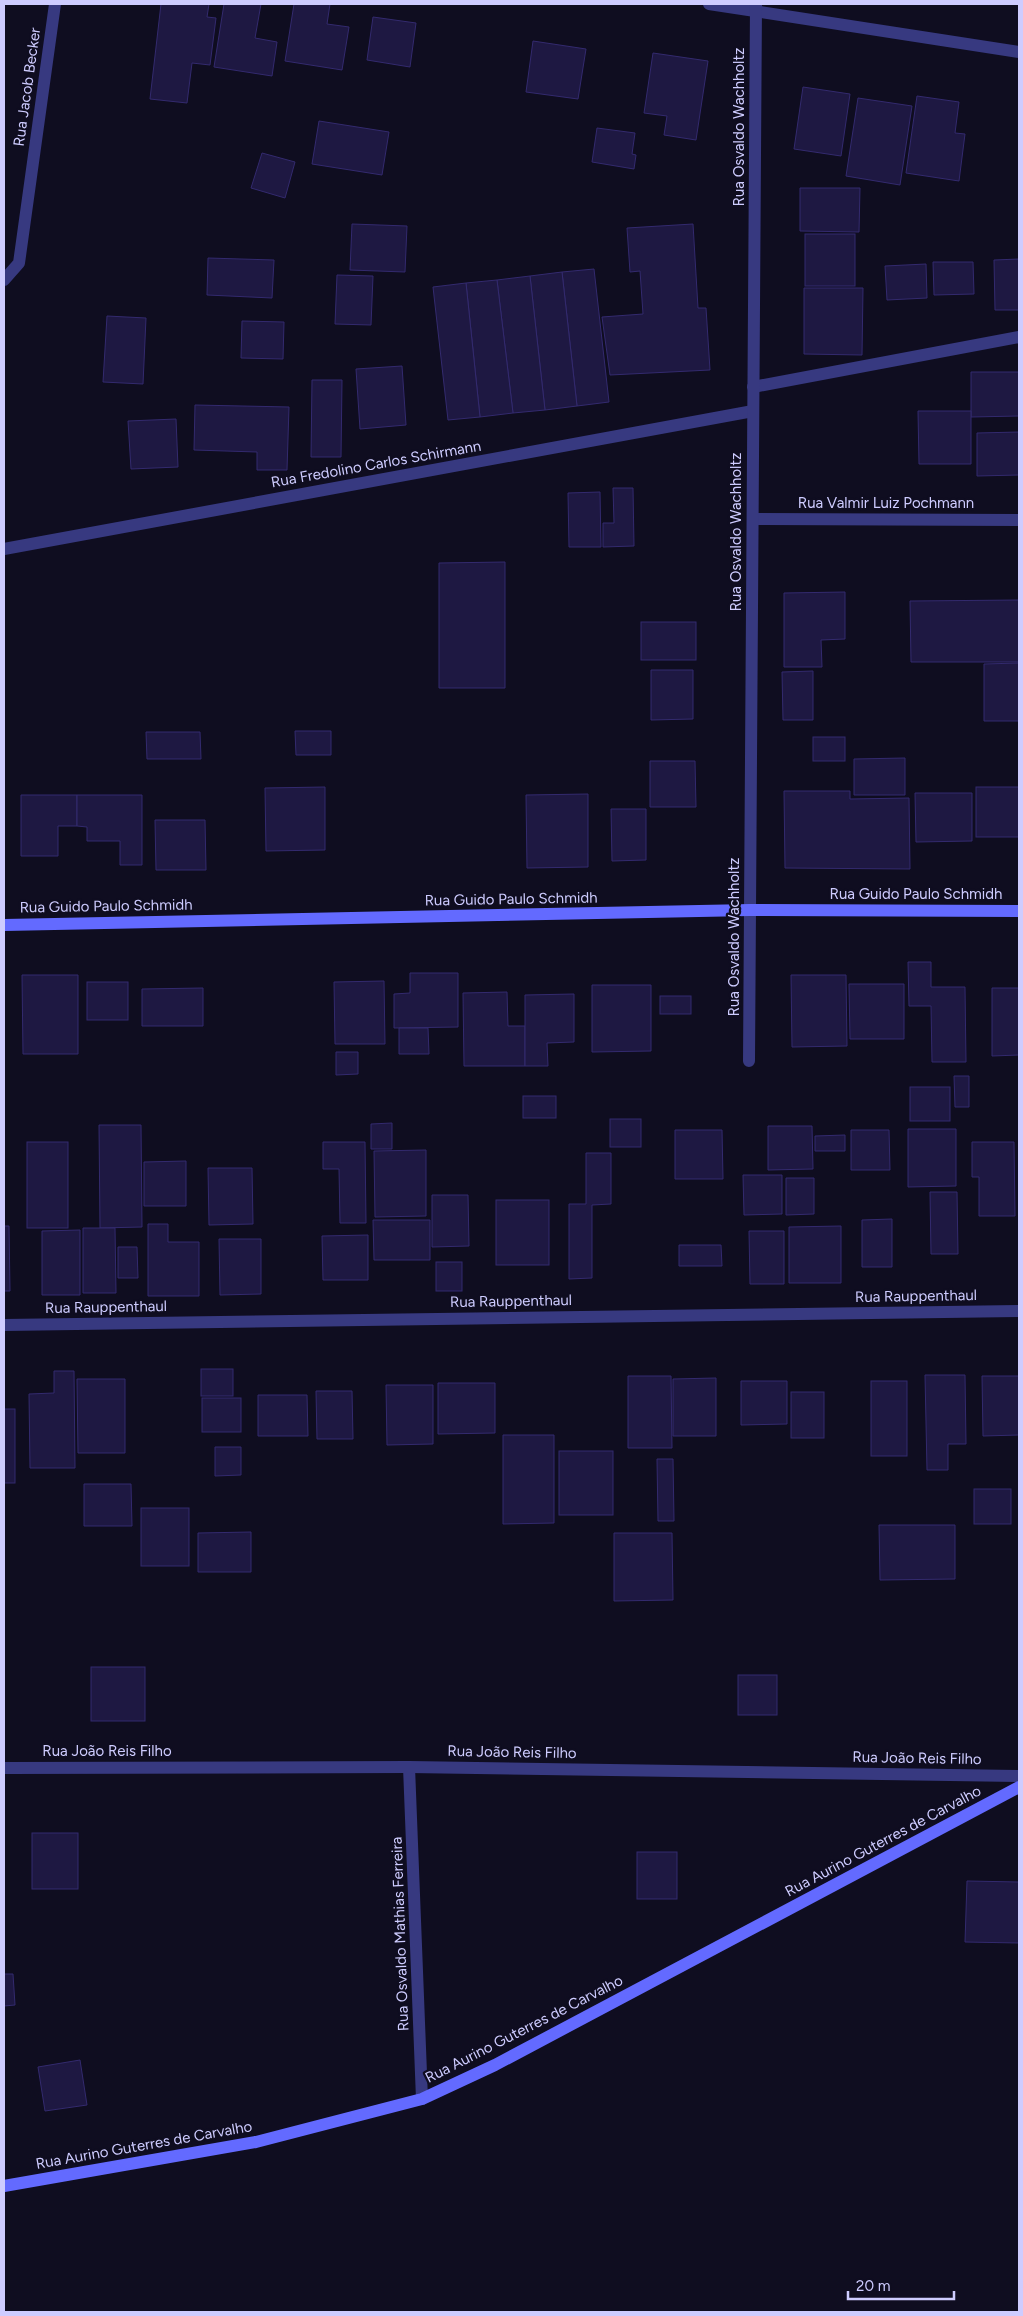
<svg xmlns="http://www.w3.org/2000/svg" width="1023" height="2316" viewBox="0 0 1023 2316" font-family="Figtree,sans-serif">
  <rect width="100%" height="100%" fill="#0f0d20"/>
  <g fill="#1e1842" stroke="#332a6e">
    <polygon points="161,4 209,4 207,17 216,18 210,65 192,63 187,103 150,99"/>
    <polygon points="224,4 261,4 255,38 277,42 272,76 214,67"/>
    <polygon points="294,4 330,4 327,24 349,27 342,70 285,61"/>
    <polygon points="373,17 416,23 410,67 367,60"/>
    <polygon points="533,41 586,49 578,99 526,92"/>
    <polygon points="653,53 708,61 696,140 664,135 667,116 644,113"/>
    <polygon points="803,87 850,94 841,156 794,149"/>
    <polygon points="917,96 959,102 955,133 965,134 959,181 906,173"/>
    <polygon points="858,98 912,106 900,185 846,176"/>
    <polygon points="319,121 389,132 382,175 312,164"/>
    <polygon points="597,128 635,133 632,154 636,155 634,169 592,162"/>
    <polygon points="262,153 295,162 285,198 251,188"/>
    <polygon points="800,188 860,188 859,232 800,231"/>
    <polygon points="352,224 407,226 405,272 350,270"/>
    <polygon points="693,224 698,308 706,308 710,370 610,375 602,317 643,314 640,271 630,272 627,228"/>
    <rect x="805" y="234" width="50" height="52"/>
    <polygon points="208,258 274,260 272,298 207,295"/>
    <polygon points="1019,259 1019,310 995,310 994,260"/>
    <polygon points="933,262 973,262 974,294 934,295"/>
    <polygon points="926,264 927,298 887,300 885,266"/>
    <polygon points="594,269 609,402 577,406 562,272"/>
    <polygon points="562,272 577,406 545,410 530,276"/>
    <polygon points="337,275 373,276 371,325 335,324"/>
    <polygon points="530,276 545,410 513,413 497,280"/>
    <polygon points="497,280 513,413 480,417 466,283"/>
    <polygon points="466,283 480,417 448,420 433,287"/>
    <polygon points="804,288 863,288 862,355 804,354"/>
    <polygon points="107,316 146,318 143,384 103,382"/>
    <polygon points="242,321 284,322 283,359 241,358"/>
    <polygon points="402,366 406,425 360,429 356,369"/>
    <polygon points="971,372 1019,372 1019,416 971,417"/>
    <polygon points="312,380 342,380 341,457 311,457"/>
    <polygon points="195,405 289,407 287,470 257,470 257,452 194,450"/>
    <polygon points="918,411 971,411 971,464 919,464"/>
    <polygon points="176,419 178,467 131,469 128,421"/>
    <polygon points="1019,432 1019,475 977,476 977,433"/>
    <polygon points="613,488 633,488 634,546 603,547 603,523 614,523"/>
    <polygon points="600,492 601,547 569,547 568,493"/>
    <polygon points="505,562 505,688 439,688 439,563"/>
    <polygon points="845,592 845,639 821,640 822,667 784,667 784,593"/>
    <polygon points="1019,600 1019,662 911,662 910,601"/>
    <rect x="641" y="622" width="55" height="38"/>
    <polygon points="1019,663 1019,721 984,721 984,664"/>
    <polygon points="651,670 693,670 693,719 651,720"/>
    <polygon points="813,671 813,720 783,720 782,672"/>
    <polygon points="295,731 331,731 331,755 296,755"/>
    <polygon points="146,732 200,732 201,759 147,759"/>
    <rect x="813" y="737" width="32" height="24"/>
    <polygon points="905,758 905,795 854,795 854,759"/>
    <polygon points="650,761 695,761 696,807 650,807"/>
    <polygon points="325,787 325,850 266,851 265,788"/>
    <rect x="976" y="787" width="43" height="50"/>
    <polygon points="784,791 850,791 850,799 909,798 910,869 785,868"/>
    <polygon points="915,793 972,793 972,841 916,842"/>
    <polygon points="588,794 588,867 527,868 526,795"/>
    <polygon points="21,795 77,795 77,826 58,826 58,856 21,856"/>
    <polygon points="77,795 142,795 142,865 120,865 120,841 87,841 87,827 77,826"/>
    <polygon points="611,809 646,809 646,860 612,861"/>
    <polygon points="155,820 205,820 206,870 156,870"/>
    <polygon points="908,962 931,962 931,987 965,987 966,1062 932,1062 931,1006 909,1006"/>
    <polygon points="410,973 458,973 458,1027 394,1028 394,994 410,993"/>
    <polygon points="22,975 78,975 78,1054 23,1054"/>
    <polygon points="791,975 846,975 847,1046 792,1047"/>
    <polygon points="384,981 385,1044 335,1044 334,982"/>
    <rect x="87" y="982" width="41" height="38"/>
    <polygon points="849,984 904,984 904,1039 850,1039"/>
    <polygon points="592,985 651,985 651,1051 592,1052"/>
    <polygon points="203,988 203,1026 142,1026 142,989"/>
    <polygon points="992,988 1019,988 1019,1055 992,1056"/>
    <polygon points="507,992 508,1026 525,1026 525,1066 464,1066 463,993"/>
    <polygon points="574,994 574,1042 547,1043 548,1066 525,1066 525,995"/>
    <rect x="660" y="996" width="31" height="18"/>
    <polygon points="399,1028 428,1028 429,1054 399,1054"/>
    <polygon points="336,1052 358,1052 358,1074 336,1075"/>
    <polygon points="954,1076 969,1076 969,1107 955,1107"/>
    <rect x="910" y="1087" width="40" height="34"/>
    <rect x="523" y="1096" width="33" height="22"/>
    <rect x="610" y="1119" width="31" height="28"/>
    <polygon points="392,1123 392,1149 371,1149 371,1124"/>
    <polygon points="99,1125 141,1125 142,1227 100,1228"/>
    <polygon points="768,1126 812,1126 813,1169 768,1170"/>
    <polygon points="908,1129 956,1129 956,1186 908,1187"/>
    <polygon points="675,1130 722,1130 723,1179 675,1179"/>
    <polygon points="851,1130 889,1130 890,1170 851,1170"/>
    <polygon points="845,1135 845,1151 815,1151 815,1136"/>
    <rect x="27" y="1142" width="41" height="86"/>
    <polygon points="323,1142 365,1142 366,1223 340,1223 339,1169 323,1169"/>
    <polygon points="972,1142 1014,1142 1015,1216 979,1216 979,1177 972,1177"/>
    <polygon points="426,1150 426,1216 375,1217 374,1151"/>
    <polygon points="586,1153 611,1153 611,1204 592,1205 592,1278 569,1279 569,1204 586,1204"/>
    <polygon points="186,1161 186,1206 144,1206 144,1162"/>
    <polygon points="208,1168 252,1168 253,1224 209,1225"/>
    <polygon points="743,1175 782,1175 782,1214 744,1215"/>
    <polygon points="786,1178 814,1178 814,1214 786,1215"/>
    <polygon points="930,1192 957,1192 958,1254 931,1254"/>
    <polygon points="432,1195 468,1195 469,1246 432,1247"/>
    <rect x="496" y="1200" width="53" height="65"/>
    <polygon points="892,1219 892,1267 862,1267 862,1220"/>
    <polygon points="373,1220 430,1220 430,1260 374,1260"/>
    <polygon points="148,1224 168,1224 168,1242 199,1242 199,1296 148,1296"/>
    <polygon points="4,1226 9,1226 10,1291 4,1291"/>
    <polygon points="841,1226 841,1283 789,1283 789,1227"/>
    <polygon points="83,1228 115,1228 116,1293 83,1293"/>
    <polygon points="80,1230 80,1295 42,1295 42,1231"/>
    <polygon points="749,1231 784,1231 784,1284 750,1284"/>
    <polygon points="368,1235 368,1280 323,1280 322,1236"/>
    <polygon points="219,1239 261,1239 261,1294 220,1295"/>
    <polygon points="679,1245 721,1245 722,1266 679,1266"/>
    <polygon points="118,1247 137,1247 138,1278 118,1278"/>
    <rect x="436" y="1262" width="26" height="29"/>
    <rect x="201" y="1369" width="32" height="27"/>
    <polygon points="54,1371 74,1371 75,1468 30,1468 29,1394 54,1393"/>
    <polygon points="925,1375 965,1375 966,1444 948,1444 948,1470 927,1470"/>
    <polygon points="628,1376 671,1376 672,1448 628,1448"/>
    <polygon points="982,1376 1019,1376 1019,1435 983,1436"/>
    <polygon points="716,1378 716,1436 673,1436 673,1379"/>
    <polygon points="77,1379 125,1379 125,1453 78,1453"/>
    <polygon points="741,1381 787,1381 787,1424 741,1425"/>
    <rect x="871" y="1381" width="36" height="75"/>
    <polygon points="438,1383 495,1383 495,1433 438,1434"/>
    <polygon points="386,1385 433,1385 433,1444 387,1445"/>
    <polygon points="316,1391 352,1391 353,1439 317,1439"/>
    <rect x="791" y="1392" width="33" height="46"/>
    <polygon points="258,1395 307,1395 308,1436 258,1436"/>
    <rect x="202" y="1398" width="39" height="34"/>
    <rect x="4" y="1409" width="11" height="74"/>
    <polygon points="503,1435 554,1435 554,1523 503,1524"/>
    <polygon points="215,1447 241,1447 241,1475 215,1476"/>
    <rect x="559" y="1451" width="54" height="64"/>
    <polygon points="657,1459 673,1459 674,1521 658,1521"/>
    <polygon points="84,1484 131,1484 132,1526 84,1526"/>
    <rect x="974" y="1489" width="37" height="35"/>
    <rect x="141" y="1508" width="48" height="58"/>
    <polygon points="879,1525 955,1525 955,1579 880,1580"/>
    <polygon points="251,1532 251,1572 198,1572 198,1533"/>
    <polygon points="614,1533 672,1533 673,1600 614,1601"/>
    <rect x="91" y="1667" width="54" height="54"/>
    <rect x="738" y="1675" width="39" height="40"/>
    <rect x="32" y="1833" width="46" height="56"/>
    <rect x="637" y="1852" width="40" height="47"/>
    <polygon points="967,1881 1019,1882 1019,1943 965,1942"/>
    <polygon points="4,1974 13,1974 15,2005 4,2006"/>
    <polygon points="80,2060 87,2105 45,2111 38,2067"/>
  </g>
  <g fill="none" stroke-linecap="round" stroke-linejoin="round">
    <g stroke="#373980" stroke-width="12">
      <polyline points="709,4 1019,52"/>
      <polyline points="4,280 19,263 55,4"/>
      <polyline points="753,387 1019,337"/>
      <polyline points="753,519 1019,520"/>
      <polyline points="4,549 753,411"/>
      <polyline points="749,1061 756,4"/>
      <polyline points="4,1325 1019,1311"/>
      <polyline points="409,1767 422,2099"/>
      <polyline points="4,1768 409,1767 1019,1776"/>
    </g>
    <g stroke="#636aff" stroke-width="12">
      <polyline points="4,925 750,910 1019,911"/>
      <polyline points="4,2186 256,2142 422,2099 495,2065 1019,1787"/>
    </g>
  </g>
  <g text-anchor="middle" dominant-baseline="central" stroke-width="4.5" stroke-linejoin="round" paint-order="stroke">
    <g font-size="15" fill="#ceccff" stroke="#0f0d20">
      <text transform="translate(27 87) rotate(-82)">Rua Jacob Becker</text>
      <text transform="translate(739 127) rotate(-90)">Rua Osvaldo Wachholtz</text>
      <text transform="translate(376 464) rotate(-10)">Rua Fredolino Carlos Schirmann</text>
      <text x="886" y="503">Rua Valmir Luiz Pochmann</text>
      <text transform="translate(736 532) rotate(-90)">Rua Osvaldo Wachholtz</text>
      <text x="916" y="894">Rua Guido Paulo Schmidh</text>
      <text transform="translate(511 899) rotate(-1)">Rua Guido Paulo Schmidh</text>
      <text transform="translate(106 906) rotate(-1)">Rua Guido Paulo Schmidh</text>
      <text transform="translate(734 937) rotate(-90)">Rua Osvaldo Wachholtz</text>
      <text transform="translate(916 1296) rotate(-1)">Rua Rauppenthaul</text>
      <text transform="translate(511 1301) rotate(-1)">Rua Rauppenthaul</text>
      <text transform="translate(106 1307) rotate(-1)">Rua Rauppenthaul</text>
      <text x="107" y="1751">Rua João Reis Filho</text>
      <text transform="translate(512 1752) rotate(1)">Rua João Reis Filho</text>
      <text transform="translate(917 1758) rotate(1)">Rua João Reis Filho</text>
      <text transform="translate(883 1841) rotate(-28)">Rua Aurino Guterres de Carvalho</text>
      <text transform="translate(400 1934) rotate(-92)">Rua Osvaldo Mathias Ferreira</text>
      <text transform="translate(524 2029) rotate(-27)">Rua Aurino Guterres de Carvalho</text>
      <text transform="translate(144 2145) rotate(-10)">Rua Aurino Guterres de Carvalho</text>
    </g>
  </g>
  <rect width="1023" height="2316" fill="none" stroke="#ceccff" stroke-width="10"/>
  <path d="M848 2291v8h106v-8" fill="none" stroke="#ceccff" stroke-width="2.5"/>
  <text x="856" y="2291" font-size="15" fill="#ceccff" stroke="#0f0d20" stroke-width="4" paint-order="stroke">20 m</text>
</svg>
